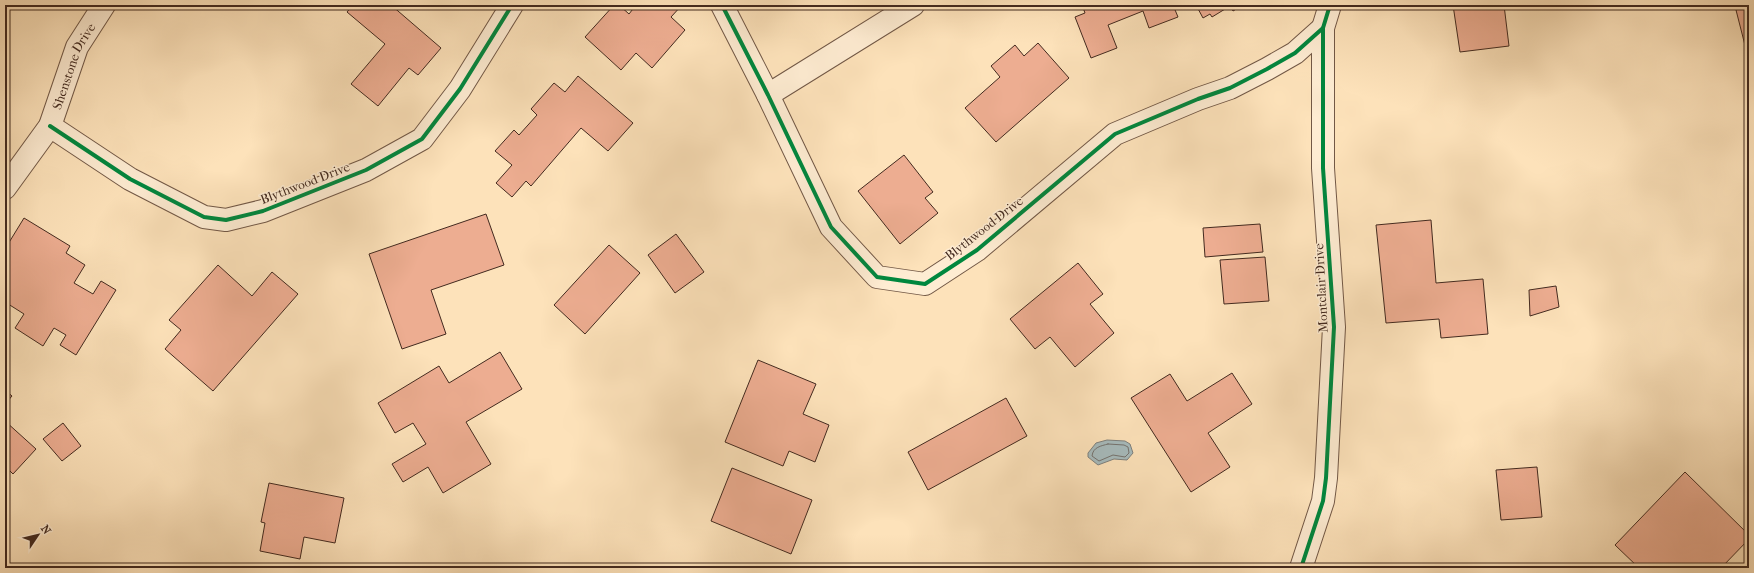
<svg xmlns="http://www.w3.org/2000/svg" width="1754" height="573" viewBox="0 0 1754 573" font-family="'IM FELL French Canon',serif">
  <rect width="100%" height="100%" fill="#fde2ba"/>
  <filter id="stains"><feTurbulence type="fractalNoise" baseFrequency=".005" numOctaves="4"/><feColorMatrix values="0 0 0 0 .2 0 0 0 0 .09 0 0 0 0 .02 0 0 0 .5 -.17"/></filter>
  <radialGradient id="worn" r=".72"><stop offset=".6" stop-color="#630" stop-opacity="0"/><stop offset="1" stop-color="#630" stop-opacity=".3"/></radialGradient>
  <polygon fill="#a6babc" stroke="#7e807d" points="1107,440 1125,441 1130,444 1133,453 1127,460 1114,459 1098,465 1088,457 1088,453 1096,443"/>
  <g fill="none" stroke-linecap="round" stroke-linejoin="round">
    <path stroke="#74726e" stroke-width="1" d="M1108,444L1124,445L1128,447L1129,453L1125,457L1113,455L1099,461L1092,456C1093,447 1101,446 1108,444Z"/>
  </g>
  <g fill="#edad91" stroke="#432a1f">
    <polygon points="353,5 391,5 441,48 418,75 409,68 378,106 351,84 385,44 347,12"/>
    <polygon points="614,5 619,5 629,14 636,5 682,5 671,17 685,30 652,68 636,53 621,70 585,37"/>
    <polygon points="1082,5 1173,5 1178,17 1149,28 1143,11 1108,25 1117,48 1091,58 1075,17 1085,13"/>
    <polygon points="1196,5 1243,5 1233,11 1230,6 1212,17 1210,14 1203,18"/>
    <polygon points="1453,5 1504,5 1509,46 1460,52"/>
    <polygon points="1749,6 1749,61 1736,10"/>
    <polygon points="1038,43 1069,78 996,142 965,108 1000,77 991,66 1015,45 1024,56"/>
    <polygon points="578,76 633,123 608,151 581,128 531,186 526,181 512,197 496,183 512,165 495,151 514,130 519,135 537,115 531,109 554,83 565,92"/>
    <polygon points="904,155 933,192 925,198 938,213 900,244 858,191"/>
    <polygon points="486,214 504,265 431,290 446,334 402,349 369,254"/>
    <polygon points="24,218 70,246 66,253 85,265 74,283 93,294 101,281 116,290 76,355 60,345 66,335 54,328 43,346 15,328 24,314 5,302 5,249"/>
    <polygon points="1431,220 1436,283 1483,279 1488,334 1441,338 1439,319 1386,323 1376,225"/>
    <polygon points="1260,224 1263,252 1205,257 1203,228"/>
    <polygon points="676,234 704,272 675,293 648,255"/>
    <polygon points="609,245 640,273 585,334 554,305"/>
    <polygon points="1265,257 1269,301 1224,304 1220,260"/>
    <polygon points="1078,263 1103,294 1090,304 1114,333 1075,367 1050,337 1035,349 1010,319"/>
    <polygon points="218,265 252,296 272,272 298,294 213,391 165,349 181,330 169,320"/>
    <polygon points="1556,286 1559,307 1530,316 1529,290"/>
    <polygon points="500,352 522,389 466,422 491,464 443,493 428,467 403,482 392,464 426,444 413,423 395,433 378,403 439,366 449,383"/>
    <polygon points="758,360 816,384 803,414 829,425 815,462 789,451 783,466 725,442"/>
    <polygon points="1232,373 1252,404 1208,433 1230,467 1191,492 1131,398 1170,374 1187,401"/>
    <polygon points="5,390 12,396 5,404"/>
    <polygon points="1006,398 1027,436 928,490 908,452"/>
    <polygon points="5,421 36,449 13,474 5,466"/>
    <polygon points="63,423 81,446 62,461 43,439"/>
    <polygon points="1537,467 1542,517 1501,520 1496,470"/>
    <polygon points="732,468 812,500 791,554 711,521"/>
    <polygon points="1685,472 1749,535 1749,539 1721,568 1639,568 1615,545"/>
    <polygon points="269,483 344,498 335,543 304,537 300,559 260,551 265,523 261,522"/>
  </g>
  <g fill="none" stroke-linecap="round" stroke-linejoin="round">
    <defs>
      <g id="minor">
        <polyline points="722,5 768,95 831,227 877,277 925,284 977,250 1115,134 1198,99 1230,88 1267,69 1295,53 1323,28"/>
        <polyline points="768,95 913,5"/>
        <polyline points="50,126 130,179 204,217 226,220 263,211 366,170 422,139 460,89 512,5"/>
        <path id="s1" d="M5,188L50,126L77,47L104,5"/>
        <polyline points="1301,568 1323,501 1326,478 1334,327 1323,168 1323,28 1330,5"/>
      </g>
    </defs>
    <use href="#minor" stroke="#725846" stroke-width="24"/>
    <use href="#minor" stroke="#feecd2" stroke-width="22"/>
    <defs>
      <g id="cycleway">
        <polyline points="722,5 768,95 831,227 877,277 925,284 977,250 1115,134 1198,99 1230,88 1267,69 1295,53 1323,28"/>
        <polyline points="50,126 130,179 204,217 226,220 263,211 366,170 422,139 460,89 512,5"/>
        <polyline points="1301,568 1323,501 1326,478 1334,327 1323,168 1323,28 1330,5"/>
      </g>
    </defs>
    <use href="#cycleway" stroke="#feecd2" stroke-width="6"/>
    <use href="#cycleway" stroke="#00873e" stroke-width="4"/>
  </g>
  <g text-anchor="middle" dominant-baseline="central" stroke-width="3" stroke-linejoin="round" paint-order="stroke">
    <g font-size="13" fill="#432a1f" stroke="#feecd2">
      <text stroke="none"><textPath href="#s1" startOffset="141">Shenstone Drive</textPath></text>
      <text transform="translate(305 183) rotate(-21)">Blythwood Drive</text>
      <text transform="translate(984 228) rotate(-38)">Blythwood Drive</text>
      <text transform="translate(1321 288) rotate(-93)">Montclair Drive</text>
    </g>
  </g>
  <rect width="1754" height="573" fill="none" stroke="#fde2ba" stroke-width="20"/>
  <rect x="6" y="6" width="1742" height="561" fill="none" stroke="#432a1f" stroke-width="2"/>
  <rect x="10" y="10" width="1734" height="553" fill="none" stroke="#432a1f"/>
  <g transform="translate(38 535) rotate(55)" stroke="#feecd2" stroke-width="3" paint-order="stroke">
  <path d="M0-3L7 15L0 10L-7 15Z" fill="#432a1f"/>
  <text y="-6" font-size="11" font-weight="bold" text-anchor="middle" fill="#432a1f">N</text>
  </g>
  <rect width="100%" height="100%" filter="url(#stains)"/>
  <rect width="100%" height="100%" fill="url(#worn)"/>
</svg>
